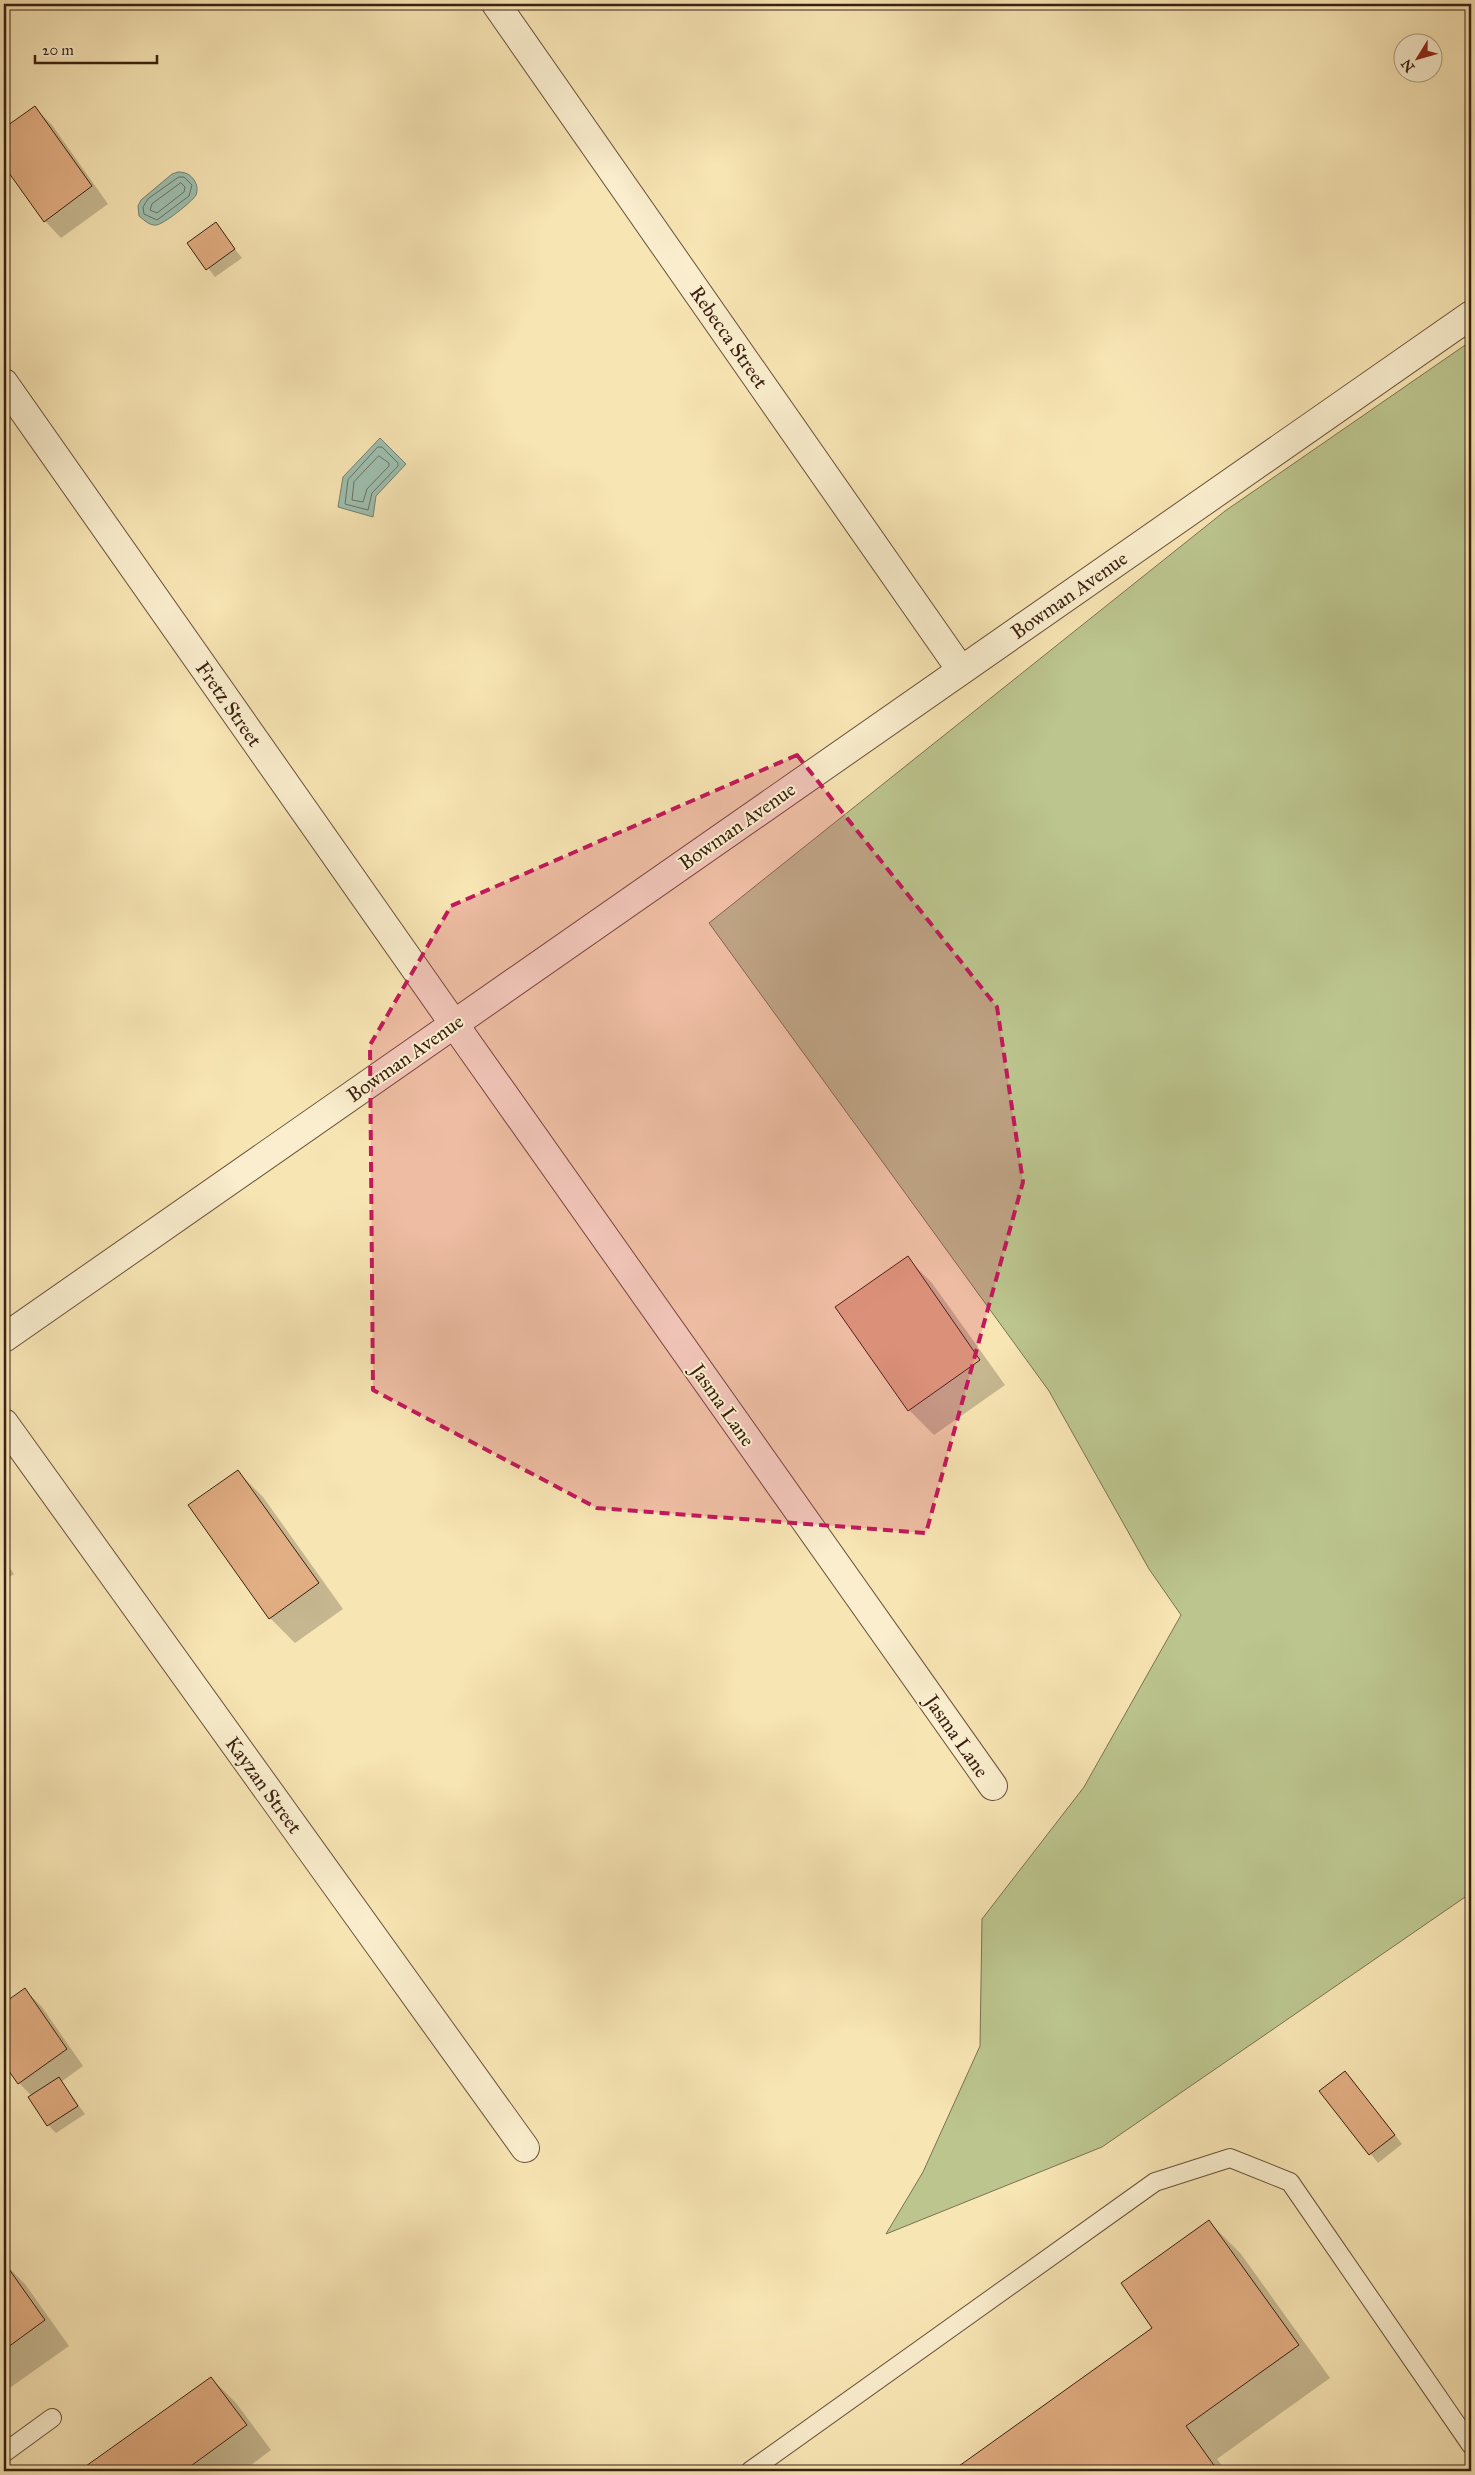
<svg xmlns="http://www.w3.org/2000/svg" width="1475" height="2475" viewBox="0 0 1475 2475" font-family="'IM FELL Great Primer',serif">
  <rect width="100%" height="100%" fill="#f8e5b4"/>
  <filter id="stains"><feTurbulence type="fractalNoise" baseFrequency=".004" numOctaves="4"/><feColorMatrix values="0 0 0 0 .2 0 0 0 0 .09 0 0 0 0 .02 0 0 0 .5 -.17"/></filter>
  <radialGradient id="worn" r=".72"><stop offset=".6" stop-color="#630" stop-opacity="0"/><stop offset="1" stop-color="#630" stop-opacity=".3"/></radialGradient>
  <polygon fill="#bcc58e" stroke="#7b7250" points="1471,341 1471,1893 1102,2147 886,2234 923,2172 980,2046 982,1919 1084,1787 1181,1615 1149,1569 1049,1391 709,923 1225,511"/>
  <g fill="#9dbfaf" stroke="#757f70">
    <path d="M178,172C185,172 190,174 194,180C197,184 198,190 196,195C193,201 163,225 156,225C150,226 144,220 139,216L138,206L141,200L172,174Z"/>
    <polygon points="380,438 406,464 376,496 373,517 338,507 343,477"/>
  </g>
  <g fill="#0003">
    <polygon points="35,108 52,125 108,204 61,238 45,221 4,163 4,130"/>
    <polygon points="215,224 242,258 215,277 189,243"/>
    <polygon points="907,1258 932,1283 1005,1385 934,1435 909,1410"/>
    <polygon points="238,1472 263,1497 343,1609 295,1643 270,1618"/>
    <polygon points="4,1560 14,1574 4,1581"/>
    <polygon points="25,1990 42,2007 83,2066 61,2082 85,2114 56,2133 48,2125 32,2096 19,2083 4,2062 4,2005"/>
    <polygon points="1353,2081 1402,2144 1378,2163 1321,2091"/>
    <polygon points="1209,2222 1241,2254 1330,2378 1217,2459 1226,2471 954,2471 1154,2328"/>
    <polygon points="4,2263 25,2284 69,2346 4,2392"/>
    <polygon points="211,2378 236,2403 271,2450 243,2471 81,2471"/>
  </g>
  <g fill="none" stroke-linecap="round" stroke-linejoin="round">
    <g stroke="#6c7060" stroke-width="1">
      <polygon points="179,177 184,177 192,185 189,196 157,220 144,214 143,207 148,199"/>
      <polygon points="181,183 185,187 184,192 157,213 150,210 152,204"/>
      <polygon points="378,447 382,447 398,463 398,466 372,493 368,510 345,504 348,480"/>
      <polygon points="379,456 389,463 389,466 367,489 363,502 352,500 354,482"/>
    </g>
  </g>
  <g fill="#e2ae83" stroke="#3a2011">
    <polygon points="35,106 92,186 44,222 4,166 4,128"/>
    <polygon points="216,222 235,249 206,270 187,243"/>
    <polygon points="908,1256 980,1360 908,1411 835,1307"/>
    <polygon points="238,1470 319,1583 269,1619 188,1505"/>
    <polygon points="25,1988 67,2049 18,2084 4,2064 4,2003"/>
    <polygon points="1345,2071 1395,2135 1369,2155 1319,2091"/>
    <polygon points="59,2077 78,2106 47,2126 28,2097"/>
    <polygon points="1209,2220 1299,2345 1186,2426 1218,2471 952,2471 1152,2328 1121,2283"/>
    <polygon points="4,2262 45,2320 4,2350"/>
    <polygon points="211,2377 247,2425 184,2471 79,2471"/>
  </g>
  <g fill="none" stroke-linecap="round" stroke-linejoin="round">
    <defs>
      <g id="service">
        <polyline points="4,2453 52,2418"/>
        <polyline points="750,2471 1155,2182 1230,2158 1290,2182 1471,2445"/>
      </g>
      <g id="minor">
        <polyline points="496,4 961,670"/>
        <polyline points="4,383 454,1024 993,1786"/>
        <polyline points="4,1338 1471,315"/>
        <polyline points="4,1423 525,2148"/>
      </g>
    </defs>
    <use href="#service" stroke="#6a513a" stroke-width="20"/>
    <use href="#minor" stroke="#6a513a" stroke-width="30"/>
    <use href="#service" stroke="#faeece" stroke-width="18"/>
    <use href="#minor" stroke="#faeece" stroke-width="28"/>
  </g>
  <path fill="#c2185b" fill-opacity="0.2" stroke="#c2185b" stroke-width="4" stroke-dasharray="10 6" stroke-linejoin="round" d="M797,755L997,1007L1023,1182L926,1533L597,1508L373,1390L370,1045L451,906Z"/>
  <g text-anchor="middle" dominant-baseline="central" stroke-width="4" stroke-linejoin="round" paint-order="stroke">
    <g font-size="20" fill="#3a2011" stroke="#faeece">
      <text transform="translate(729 337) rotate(55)">Rebecca Street</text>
      <text transform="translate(1069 595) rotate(-35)">Bowman Avenue</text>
      <text transform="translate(229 704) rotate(55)">Fretz Street</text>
      <text transform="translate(737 826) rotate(-35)">Bowman Avenue</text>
      <text transform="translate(405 1058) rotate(-35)">Bowman Avenue</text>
      <text transform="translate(723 1405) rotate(55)">Jasma Lane</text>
      <text transform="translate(957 1736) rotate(55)">Jasma Lane</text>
      <text transform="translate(264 1785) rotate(54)">Kayzan Street</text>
    </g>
  </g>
  <rect width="1475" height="2475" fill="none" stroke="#f8e5b4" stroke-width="20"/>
  <rect x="5" y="5" width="1465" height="2465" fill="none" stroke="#3a2011" stroke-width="2.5"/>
  <rect x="10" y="10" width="1455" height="2455" fill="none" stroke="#3a2011"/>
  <g transform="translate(1418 58) rotate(233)"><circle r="24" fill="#faeece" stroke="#ad9c82"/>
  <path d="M0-4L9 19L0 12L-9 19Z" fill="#8f2418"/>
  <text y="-8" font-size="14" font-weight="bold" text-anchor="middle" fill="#3a2011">N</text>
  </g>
  <path d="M35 55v8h122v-8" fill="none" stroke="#3a2011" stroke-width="2.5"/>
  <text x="42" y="55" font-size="15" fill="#3a2011" stroke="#faeece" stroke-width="4" paint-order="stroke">20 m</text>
  <rect width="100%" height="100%" filter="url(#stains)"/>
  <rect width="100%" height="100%" fill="url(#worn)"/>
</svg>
